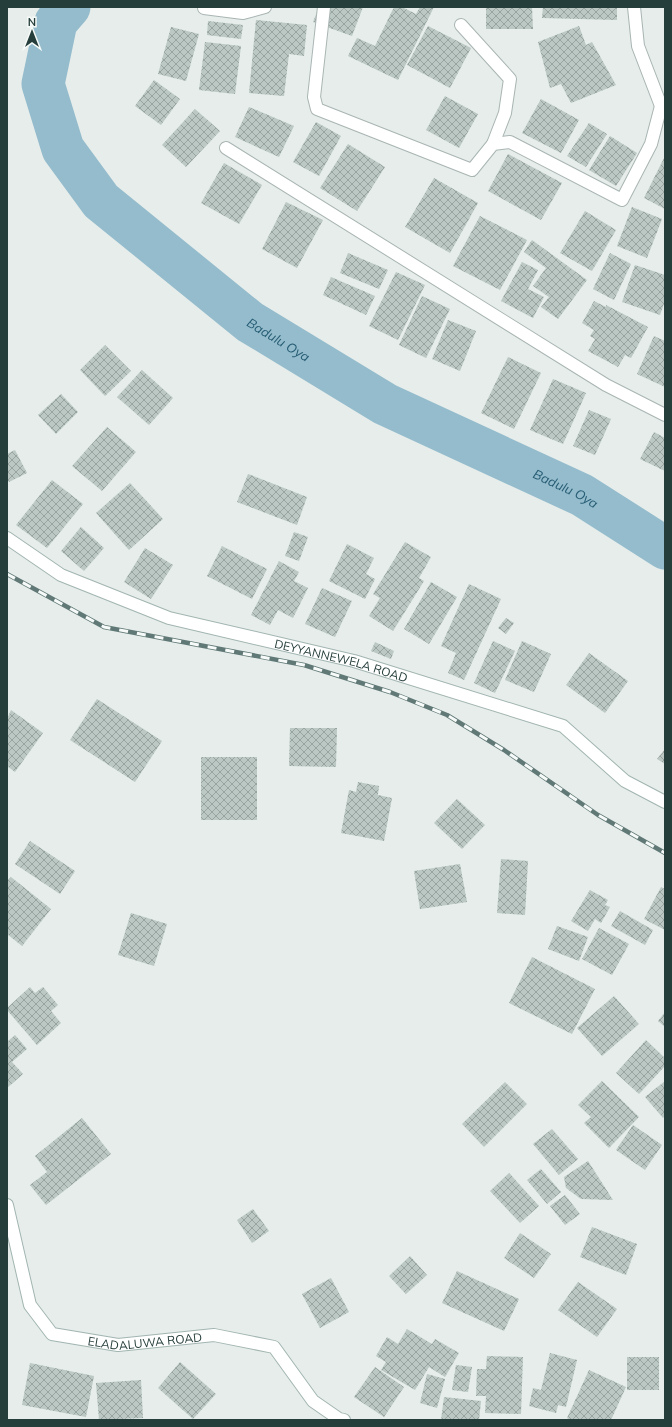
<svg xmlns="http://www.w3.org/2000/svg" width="672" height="1427" viewBox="0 0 672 1427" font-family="Mulish,sans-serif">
  <defs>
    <pattern id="building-cross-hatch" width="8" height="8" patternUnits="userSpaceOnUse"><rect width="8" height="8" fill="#bbc8c4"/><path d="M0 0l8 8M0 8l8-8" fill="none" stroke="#98a4a0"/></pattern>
  </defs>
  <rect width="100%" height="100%" fill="#e6edeb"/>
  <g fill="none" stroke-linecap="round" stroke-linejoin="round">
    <path stroke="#94bccc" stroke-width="43" id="s1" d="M69,7L56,22L43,84L63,149L101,201L250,322L385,404L582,495L665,548"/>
  </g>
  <g fill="url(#building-cross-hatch)">
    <polygon points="319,7 363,7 352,36 313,22"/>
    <polygon points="394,7 402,7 416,14 420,7 434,7 398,80 348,56 357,38 375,46"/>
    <polygon points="486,7 532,7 533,29 486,29"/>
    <polygon points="543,7 617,7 617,20 542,18"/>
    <polygon points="256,20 307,25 304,56 289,54 284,96 249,93"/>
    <polygon points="208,21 243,25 241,39 207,35"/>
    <polygon points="428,26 471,48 450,88 407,65"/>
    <polygon points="579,26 586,45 592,42 616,85 571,103 561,84 550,88 538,42"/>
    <polygon points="171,27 199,34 186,81 158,74"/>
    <polygon points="205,42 241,46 235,94 199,90"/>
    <polygon points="154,80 180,99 161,125 135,106"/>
    <polygon points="445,96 478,114 459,148 426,130"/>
    <polygon points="541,99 579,120 561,153 522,133"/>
    <polygon points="249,107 294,126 279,157 235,137"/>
    <polygon points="195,109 220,131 186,167 162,145"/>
    <polygon points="316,122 341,136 319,176 293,162"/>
    <polygon points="589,123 607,134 586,167 567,156"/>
    <polygon points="610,136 637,153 616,186 589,170"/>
    <polygon points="348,144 385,167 357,211 320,188"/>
    <polygon points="508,154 562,183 541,220 488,191"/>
    <polygon points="665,156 665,209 644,198"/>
    <polygon points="224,163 262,185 239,224 201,203"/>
    <polygon points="434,178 478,203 450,253 405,227"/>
    <polygon points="286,202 323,220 297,268 262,249"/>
    <polygon points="632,207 662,219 647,258 617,246"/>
    <polygon points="585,211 616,230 592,271 560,253"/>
    <polygon points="480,216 527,240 500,290 453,266"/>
    <polygon points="532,240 587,280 558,319 541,307 549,297 533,286 546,268 524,252"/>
    <polygon points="348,253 388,270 379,289 340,273"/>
    <polygon points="610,253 631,264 614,300 593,289"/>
    <polygon points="522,262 538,270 528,289 544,297 533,318 501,301"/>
    <polygon points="635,265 665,275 665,301 660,315 622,302"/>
    <polygon points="396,272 425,285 398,340 369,326"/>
    <polygon points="331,277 375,296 366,315 323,295"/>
    <polygon points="422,296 450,309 426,358 399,345"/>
    <polygon points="594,301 606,307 606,305 648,327 631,358 625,355 618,367 588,351 595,339 590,336 594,330 582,323"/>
    <polygon points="448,320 476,331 460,371 432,359"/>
    <polygon points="654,336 665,341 665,387 637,374"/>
    <polygon points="105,345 131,371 105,396 80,370"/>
    <polygon points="508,357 541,373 514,429 481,413"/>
    <polygon points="142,370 173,398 149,425 117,397"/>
    <polygon points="553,379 586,393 563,444 530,430"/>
    <polygon points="61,394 78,412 56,434 38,415"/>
    <polygon points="589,410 611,419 595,455 573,446"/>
    <polygon points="107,427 136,452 102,491 72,466"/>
    <polygon points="654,432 665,438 665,471 640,459"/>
    <polygon points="15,450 27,473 9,482 7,479 7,454"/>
    <polygon points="248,474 307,497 297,525 237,502"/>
    <polygon points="52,480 83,504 47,548 16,525"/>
    <polygon points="130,483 163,519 129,550 96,513"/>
    <polygon points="81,527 104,548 84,571 61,551"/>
    <polygon points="294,532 308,537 299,561 285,556"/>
    <polygon points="405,542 431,557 419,578 424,581 393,631 369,616 380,598 373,594"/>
    <polygon points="347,544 374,558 366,574 375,579 365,599 329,581"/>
    <polygon points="222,546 267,569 252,599 207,576"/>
    <polygon points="145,548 173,565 151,599 124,582"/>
    <polygon points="279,561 299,572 294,581 308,588 293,618 278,610 270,625 251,615"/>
    <polygon points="431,582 457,597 429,644 404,629"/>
    <polygon points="469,584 501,599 464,680 448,673 456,653 441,646"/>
    <polygon points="322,588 352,601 335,637 305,624"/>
    <polygon points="506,618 514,623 506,634 498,628"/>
    <polygon points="493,641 515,651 495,693 474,683"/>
    <polygon points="522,641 551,654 534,692 505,680"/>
    <polygon points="375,642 394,651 391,659 371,651"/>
    <polygon points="589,653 628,681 605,713 566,685"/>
    <polygon points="97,699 162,741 135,782 70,740"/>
    <polygon points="11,710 43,733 15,772 7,766 7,719"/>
    <polygon points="290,728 337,728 336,767 289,766"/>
    <polygon points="665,749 665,764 657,759"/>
    <rect x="201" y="757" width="56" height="63"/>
    <polygon points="358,782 379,786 378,795 392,798 384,841 341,833 349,790 356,792"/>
    <polygon points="457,799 485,825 462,849 434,823"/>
    <polygon points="30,841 75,871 60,894 15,864"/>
    <polygon points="501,859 528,861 525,915 497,913"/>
    <polygon points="460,864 467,902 420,909 414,871"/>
    <polygon points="11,877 51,909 22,946 7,934 7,881"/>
    <polygon points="661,887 665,889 665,930 644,919"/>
    <polygon points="590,890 608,900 605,905 610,907 601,923 595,919 588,931 571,921"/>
    <polygon points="620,911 653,930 645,945 611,926"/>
    <polygon points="131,913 167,924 154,966 118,955"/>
    <polygon points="557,926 588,937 579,961 548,949"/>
    <polygon points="599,928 629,944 612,975 582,959"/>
    <polygon points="532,957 595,989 572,1034 509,1003"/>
    <polygon points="30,987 35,993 43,987 58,1005 51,1011 61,1023 37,1045 7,1010 7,1008"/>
    <polygon points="614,996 639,1024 602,1056 577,1028"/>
    <polygon points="665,1012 665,1027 658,1021"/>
    <polygon points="15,1035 27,1049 12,1062 23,1074 7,1088 7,1042"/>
    <polygon points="646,1040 665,1058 665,1066 639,1094 616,1073"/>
    <polygon points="602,1081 639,1117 609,1148 584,1123 591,1117 578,1105"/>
    <polygon points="665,1081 665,1116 663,1118 645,1097"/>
    <polygon points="505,1082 527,1104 484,1147 462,1124"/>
    <polygon points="82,1118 111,1154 46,1205 30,1185 47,1172 35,1156"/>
    <polygon points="633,1125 662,1145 645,1170 616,1150"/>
    <polygon points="552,1129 578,1159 559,1175 533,1144"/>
    <polygon points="588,1161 613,1200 581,1199 566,1188 564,1177"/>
    <polygon points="541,1169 561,1192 547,1204 527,1180"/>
    <polygon points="509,1173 539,1206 520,1223 490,1191"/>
    <polygon points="565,1195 580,1214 565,1225 550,1206"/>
    <polygon points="253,1209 269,1231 252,1243 237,1220"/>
    <polygon points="592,1227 637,1244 626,1275 580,1257"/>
    <polygon points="520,1233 551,1254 534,1278 504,1258"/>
    <polygon points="410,1256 427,1275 406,1294 389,1276"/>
    <polygon points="457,1271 519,1299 504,1331 442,1303"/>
    <polygon points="331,1278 349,1312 320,1328 302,1294"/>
    <polygon points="578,1282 617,1309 597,1337 558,1310"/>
    <polygon points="407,1329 432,1344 435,1339 459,1353 445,1377 429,1367 415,1390 381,1370 386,1362 376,1356 387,1337 398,1344"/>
    <polygon points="550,1353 577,1360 566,1407 558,1405 556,1413 529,1406 533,1388 541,1390"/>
    <polygon points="487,1356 523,1357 521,1414 485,1413 486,1396 476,1396 477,1369 486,1369"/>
    <rect x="627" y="1357" width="32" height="33"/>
    <polygon points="180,1362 216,1394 193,1419 158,1388"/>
    <polygon points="30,1363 94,1376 86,1417 22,1405"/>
    <polygon points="456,1365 472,1367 468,1392 452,1390"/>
    <polygon points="375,1367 404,1387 384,1417 354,1397"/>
    <polygon points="589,1370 626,1387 611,1420 570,1420 567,1418"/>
    <polygon points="427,1374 445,1379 437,1408 420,1403"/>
    <polygon points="141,1380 143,1418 99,1420 96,1383"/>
    <polygon points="444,1397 481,1401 479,1420 441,1420"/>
  </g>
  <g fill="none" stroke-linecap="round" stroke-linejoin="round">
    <defs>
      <g id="street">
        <polyline points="324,7 314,97 317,109 472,170 493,144 510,142 622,200 651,144 661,106"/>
        <polyline points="634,7 638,46 661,106 665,109"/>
        <polyline points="204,8 243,13 265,7"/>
        <polyline points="461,25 510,79 505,113 493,144"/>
        <polyline points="226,148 606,385 665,415"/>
      </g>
      <g id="secondary">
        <path id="s2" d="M7,538L61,575L169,618L354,661L563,726L625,781L665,802"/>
        <path id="s3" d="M7,1205L30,1305L52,1334L118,1345L214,1335L274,1347L313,1401L339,1419L344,1420"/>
      </g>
    </defs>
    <use href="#street" stroke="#a9b5b3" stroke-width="14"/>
    <use href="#secondary" stroke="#a2b5b1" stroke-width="14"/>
    <use href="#street" stroke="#fff" stroke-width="12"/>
    <use href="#secondary" stroke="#fff" stroke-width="12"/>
    <defs>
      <polyline id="rail" points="7,574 104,627 304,665 390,692 447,715 504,750 598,815 665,853"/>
    </defs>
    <use href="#rail" stroke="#617976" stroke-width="4.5"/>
    <use href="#rail" stroke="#f6faf8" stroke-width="3" stroke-dasharray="9" stroke-linecap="butt"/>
  </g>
  <g text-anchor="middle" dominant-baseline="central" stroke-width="4" stroke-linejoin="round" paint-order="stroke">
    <g font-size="12" fill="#263e3b" stroke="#f6faf8">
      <text stroke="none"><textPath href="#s2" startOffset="359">DEYYANNEWELA ROAD</textPath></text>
      <text stroke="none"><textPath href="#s3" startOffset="233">ELADALUWA ROAD</textPath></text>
    </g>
    <g font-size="13" font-style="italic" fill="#265c74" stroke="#f6faf8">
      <text stroke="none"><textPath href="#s1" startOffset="441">Badulu Oya</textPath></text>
      <text stroke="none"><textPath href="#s1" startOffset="765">Badulu Oya</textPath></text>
    </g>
  </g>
  <rect width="672" height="1427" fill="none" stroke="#263e3b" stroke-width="16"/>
  <g transform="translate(32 32)" stroke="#f6faf8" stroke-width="3" paint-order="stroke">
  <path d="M0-3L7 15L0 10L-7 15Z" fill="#263e3b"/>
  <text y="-6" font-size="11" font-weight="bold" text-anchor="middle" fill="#263e3b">N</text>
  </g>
</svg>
